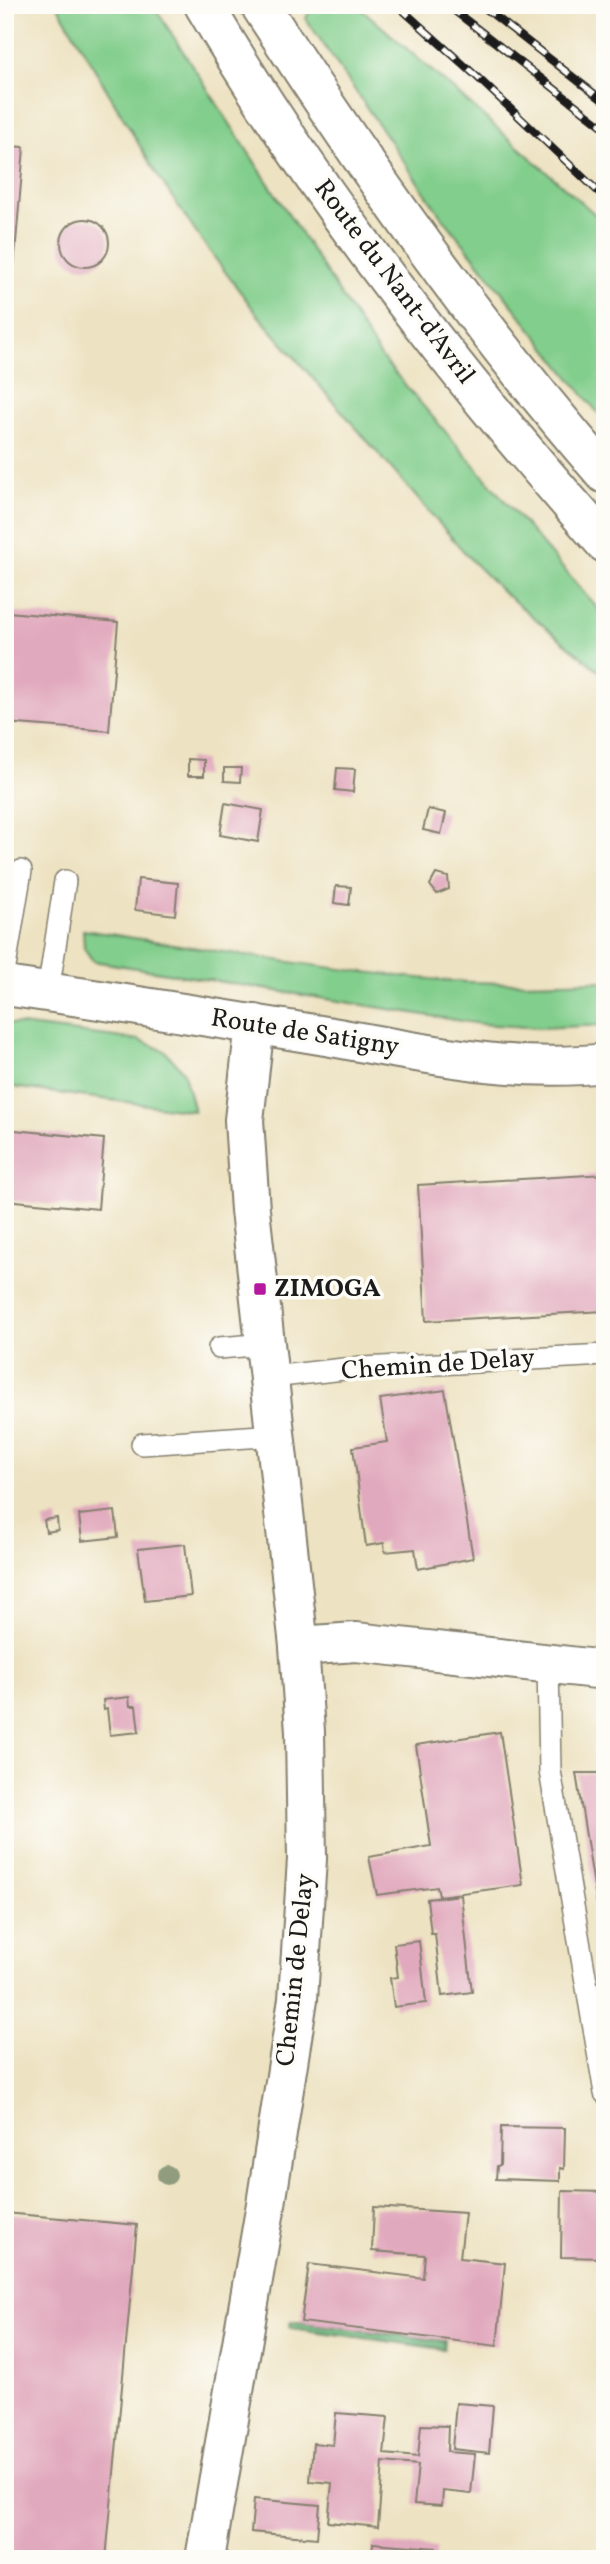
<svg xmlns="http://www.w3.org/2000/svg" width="610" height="2564" viewBox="0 0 610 2564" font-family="Vollkorn,serif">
  <rect width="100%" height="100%" fill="#fdfcf7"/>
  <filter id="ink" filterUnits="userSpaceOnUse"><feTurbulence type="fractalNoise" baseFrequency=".0143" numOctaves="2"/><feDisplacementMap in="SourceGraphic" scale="14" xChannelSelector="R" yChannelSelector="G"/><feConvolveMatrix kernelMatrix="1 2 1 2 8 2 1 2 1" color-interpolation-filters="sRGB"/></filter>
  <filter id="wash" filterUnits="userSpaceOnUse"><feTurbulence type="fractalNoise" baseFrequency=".00686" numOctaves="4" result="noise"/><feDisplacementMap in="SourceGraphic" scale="28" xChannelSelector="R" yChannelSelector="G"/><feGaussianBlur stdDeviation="1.57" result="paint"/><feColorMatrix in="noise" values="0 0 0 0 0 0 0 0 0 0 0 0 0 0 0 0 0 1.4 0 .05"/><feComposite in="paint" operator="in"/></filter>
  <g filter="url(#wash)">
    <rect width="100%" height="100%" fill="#ede2c1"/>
    <g fill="#82ce8c" stroke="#4f7554" stroke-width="2">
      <polygon points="57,5 153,5 381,357 605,617 605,676 504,593 472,561 257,314 199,237 154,170"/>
      <polygon points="308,5 357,5 605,223 605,422 439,213 306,19 310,9"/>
      <path d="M83,930C201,948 320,969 439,980C494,985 550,982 605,981V1025L540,1028L480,1024L93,961L84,948Z"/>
      <polygon points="5,1023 139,1040 165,1051 183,1071 194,1111 5,1086"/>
    </g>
    <polygon fill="#69b178" stroke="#42664a" stroke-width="2" points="291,2321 445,2341 444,2349 290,2328"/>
    <g id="blocks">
      <g fill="#e1a9bd">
        <polygon points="5,146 24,147 7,349 5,349"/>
        <circle cx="85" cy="243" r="24"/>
        <polygon points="5,572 12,573 8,612 118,622 109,731 5,723"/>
        <polygon points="188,759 204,760 204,776 188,776"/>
        <polygon points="224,768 241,768 240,782 224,781"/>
        <polygon points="337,768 355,769 353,792 335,790"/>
        <polygon points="225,803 263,810 258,842 220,835"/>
        <polygon points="428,809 446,813 441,834 423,830"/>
        <polygon points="436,874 448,877 449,889 437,894 430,885"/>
        <polygon points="138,879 178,883 175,915 135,910"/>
        <polygon points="336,886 351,887 349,905 334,903"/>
        <polygon points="5,1129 104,1139 98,1209 5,1200"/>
        <polygon points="605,1174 605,1311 426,1321 418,1185"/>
        <polygon points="445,1390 473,1558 418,1569 415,1549 385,1552 384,1543 366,1546 353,1447 387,1442 380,1399"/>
        <polygon points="115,1511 118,1537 82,1541 79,1515"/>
        <polygon points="57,1518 58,1530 46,1532 44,1520"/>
        <polygon points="185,1544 191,1596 145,1601 138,1549"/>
        <polygon points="129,1697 130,1706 136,1706 139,1732 110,1735 107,1709 104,1710 103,1700"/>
        <polygon points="500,1732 523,1885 439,1896 437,1887 377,1895 369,1857 431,1846 416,1745"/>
        <polygon points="576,1773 605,1773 605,1943 603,1943"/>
        <polygon points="461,1895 472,1992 442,1996 435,1934 431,1934 427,1899"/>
        <polygon points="419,1941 426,2003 394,2007 390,1978 398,1977 394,1944"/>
        <polygon points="501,2127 565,2128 564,2169 560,2168 560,2181 496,2179 497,2166 500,2165"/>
        <polygon points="562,2191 605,2192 605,2258 561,2257"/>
        <polygon points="374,2207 465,2213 460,2258 505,2263 497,2346 301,2322 309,2264 423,2278 425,2255 372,2251"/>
        <polygon points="5,2213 137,2225 106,2559 5,2559"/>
        <polygon points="456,2403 493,2406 489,2453 452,2449"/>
        <polygon points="336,2413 388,2417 384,2454 418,2457 421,2425 448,2426 447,2452 475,2454 471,2494 443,2491 442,2506 414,2504 418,2465 383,2462 378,2527 328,2522 332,2483 310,2481 313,2443 333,2445"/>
        <polygon points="254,2499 320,2505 317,2538 251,2532"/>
        <polygon points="373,2543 436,2548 436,2559 371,2559"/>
      </g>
    </g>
  </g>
  <g filter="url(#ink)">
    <use href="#blocks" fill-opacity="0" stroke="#847f6e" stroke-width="2"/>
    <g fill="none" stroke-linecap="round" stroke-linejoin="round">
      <defs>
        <g id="lane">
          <polyline points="5,967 21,871"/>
          <polyline points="48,992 65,881"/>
          <polyline points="219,1348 266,1344"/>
          <polyline points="271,1377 344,1369 605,1355"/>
          <polyline points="142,1444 277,1435"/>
          <polyline points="548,1664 550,1771 605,2093"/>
        </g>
        <polyline id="street" points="299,1646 356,1642 605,1670"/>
        <g id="secondary">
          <path d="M204,5C317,198 456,376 605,543"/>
          <path d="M260,5C365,169 477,327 605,474"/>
          <path d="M5,986C110,1001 216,1018 320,1035C415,1051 509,1074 605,1063"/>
          <polyline points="205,2559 266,2204 298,1999 307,1859 305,1732 299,1646 250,1210 244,1120 255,1024"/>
        </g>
      </defs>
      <use href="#lane" stroke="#847f6e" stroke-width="24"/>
      <use href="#street" stroke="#847f6e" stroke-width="42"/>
      <use href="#secondary" stroke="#847f6e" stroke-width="42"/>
      <use href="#lane" stroke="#fff" stroke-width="21"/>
      <use href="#street" stroke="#fff" stroke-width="38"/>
      <use href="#secondary" stroke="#fff" stroke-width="38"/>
      <defs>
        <g id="rail">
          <polyline points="397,5 475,75 605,198"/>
          <polyline points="447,5 605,128"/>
          <polyline points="481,5 605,102"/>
        </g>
      </defs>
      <use href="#rail" stroke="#1c1c1c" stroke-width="8"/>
      <use href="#rail" stroke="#fdfcf7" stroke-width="5" stroke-dasharray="16" stroke-linecap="butt"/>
    </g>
    <circle fill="#919c7f" cx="167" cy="2175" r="10"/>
  </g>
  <rect fill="#b5179e" stroke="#fdfcf7" stroke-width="2.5" x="253" y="1282" width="14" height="14" rx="3.5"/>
  <g text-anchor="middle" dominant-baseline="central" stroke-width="7" stroke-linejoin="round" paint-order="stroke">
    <g font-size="26" fill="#1c1c1c" stroke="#fdfcf7">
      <text transform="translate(394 282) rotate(53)">Route du Nant-d'Avril</text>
      <text transform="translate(305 1033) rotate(9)">Route de Satigny</text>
      <text transform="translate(438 1365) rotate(-4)">Chemin de Delay</text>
      <text transform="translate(296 1970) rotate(-84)">Chemin de Delay</text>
    </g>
    <g font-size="26" font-weight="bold" fill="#1c1c1c" stroke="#fdfcf7" text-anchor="start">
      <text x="274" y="1289">ZIMOGA</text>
    </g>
  </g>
  <rect width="610" height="2564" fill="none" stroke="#fdfcf7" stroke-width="28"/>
</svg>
